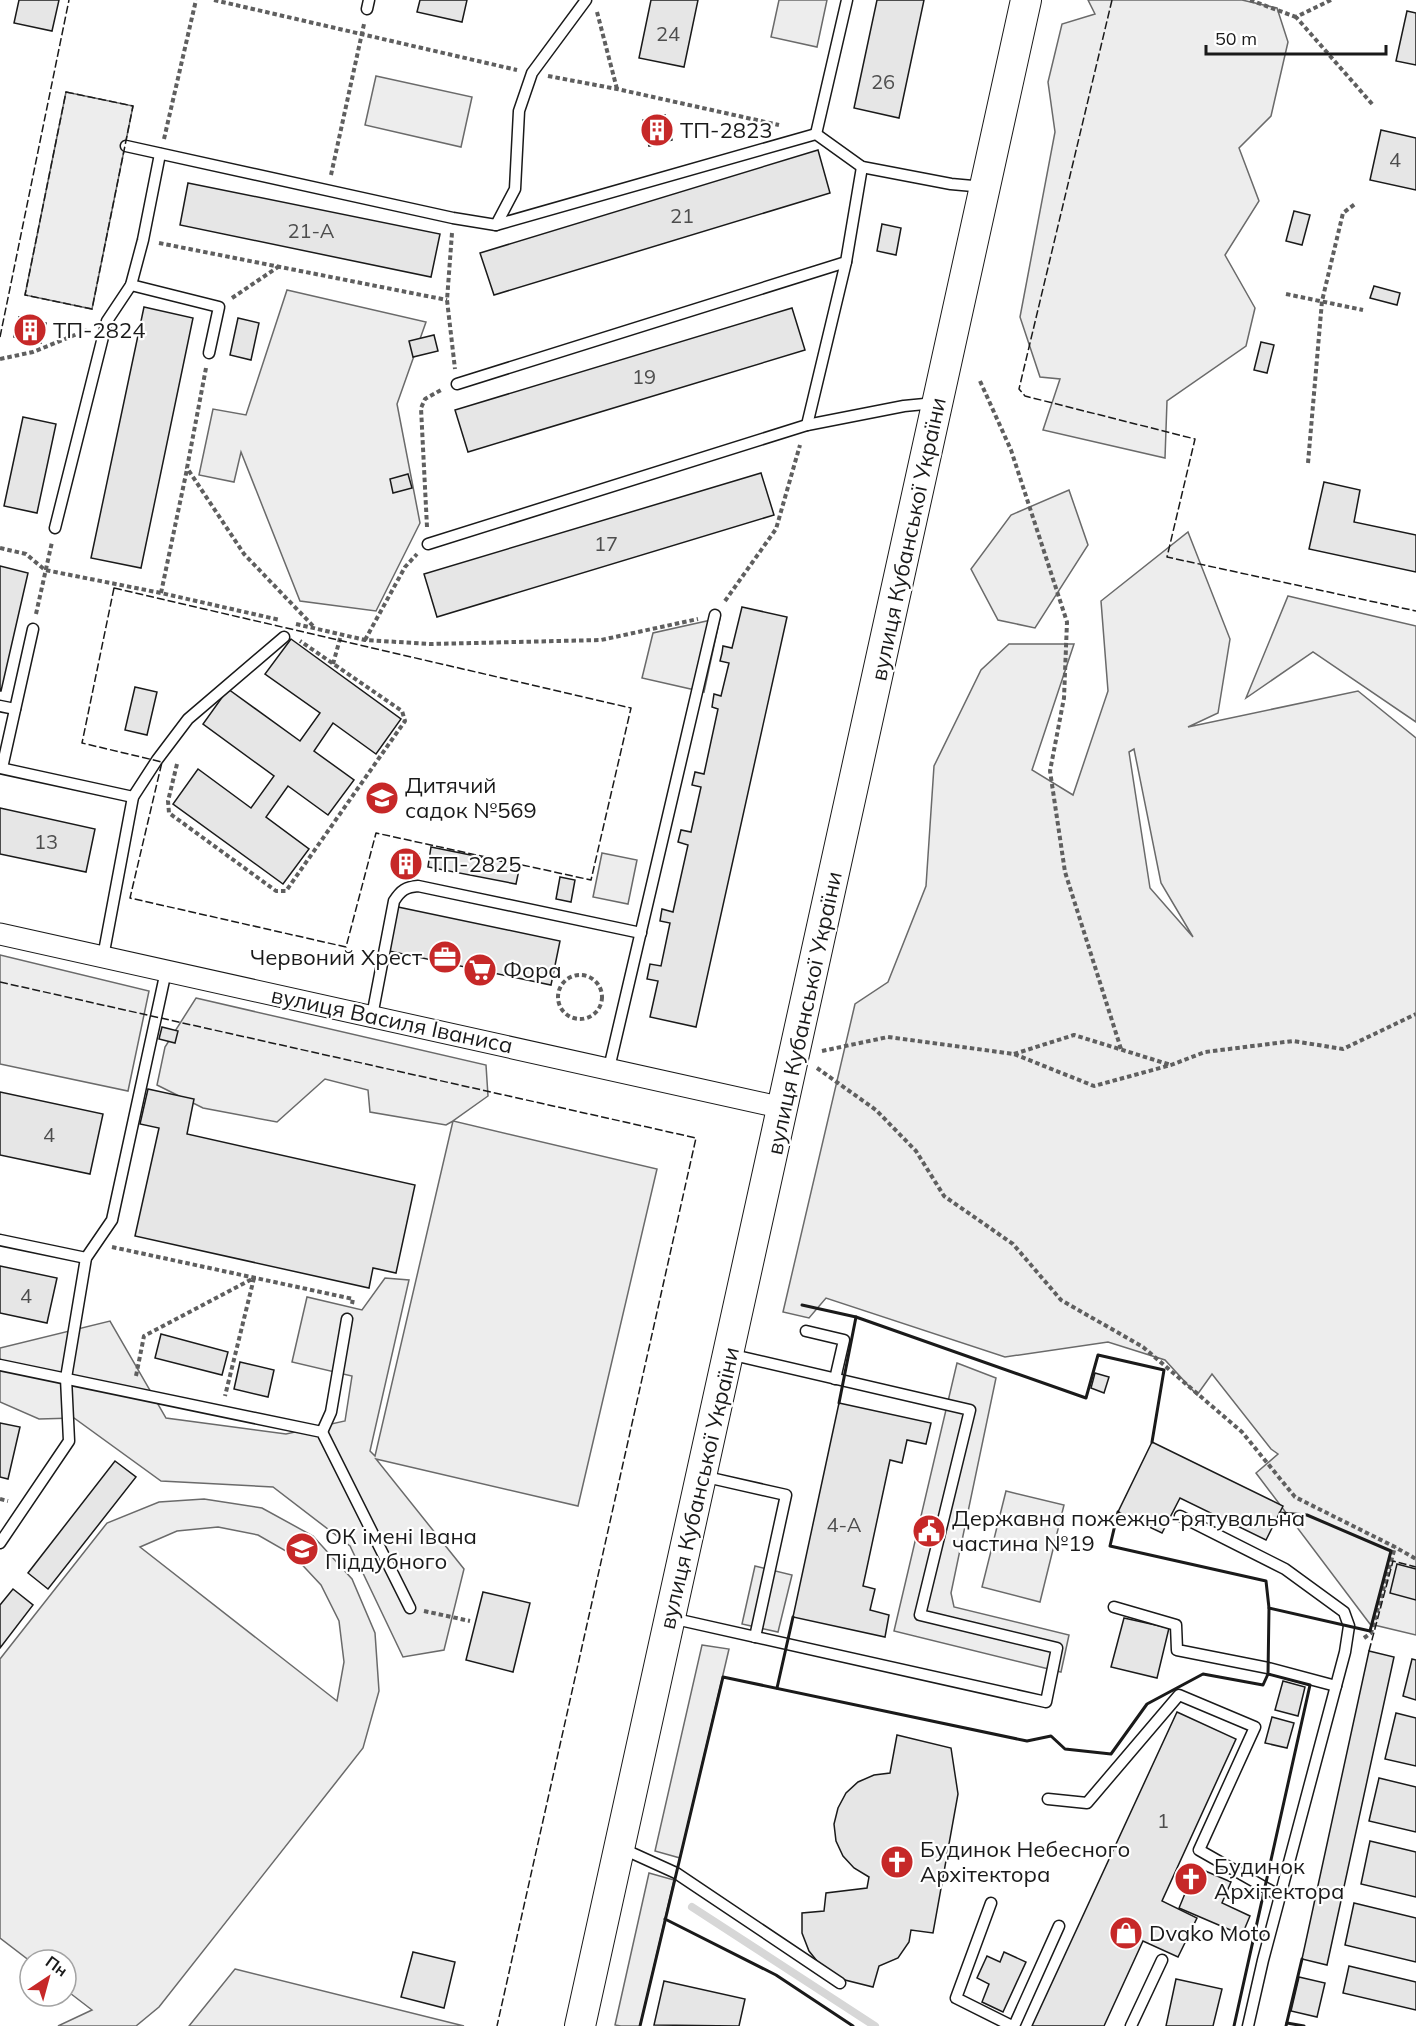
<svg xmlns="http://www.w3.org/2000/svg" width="1416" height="2026" viewBox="0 0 1416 2026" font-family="Mulish,sans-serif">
  <rect width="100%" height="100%" fill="#fff"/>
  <g fill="#ededed" stroke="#6a6a6a" stroke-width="1.5" fill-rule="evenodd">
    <polygon points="779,0 827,0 817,47 771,37"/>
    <polygon points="1088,0 1242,0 1277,8 1288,42 1271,116 1239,148 1259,201 1225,255 1255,308 1246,346 1167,401 1165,458 1043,430 1060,379 1040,377 1020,317 1055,132 1048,82 1062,24 1095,14"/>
    <polygon points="376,76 472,97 461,147 365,125"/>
    <polygon points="66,92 133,106 92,309 25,295"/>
    <polygon points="287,290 426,322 397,404 420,523 376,611 300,601 241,452 234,482 199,475 213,409 246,415"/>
    <polygon points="1069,490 1088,545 1035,628 998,620 971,569 1011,515"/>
    <path d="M1188,532L1230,639L1218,713L1188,727L1358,691L1416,738V1635L1370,1624L1256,1473L1278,1454L1271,1449L1212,1374L1197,1395L1165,1360L1108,1342L1005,1357L826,1298L809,1318L783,1312L855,1004L888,982L926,886L934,766L981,670L1009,644H1074L1032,770L1073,795L1108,691L1101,601ZM1134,749L1161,883L1193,937L1150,888L1129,752Z"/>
    <polygon points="1288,596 1416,626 1416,722 1313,652 1246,698"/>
    <polygon points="720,618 704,692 642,678 653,633"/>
    <polygon points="602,853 637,860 628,904 593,897"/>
    <polygon points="0,955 149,991 128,1091 0,1064"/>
    <polygon points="196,998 486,1065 488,1096 453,1121 657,1169 578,1506 376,1459 464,1569 444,1650 403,1657 350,1546 273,1487 161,1481 74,1418 39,1419 0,1402 0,1348 110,1321 166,1418 286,1434 345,1421 352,1376 292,1362 307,1297 362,1310 385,1278 409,1280 370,1451 375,1456 453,1121 446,1125 370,1112 368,1090 325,1079 277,1122 203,1108 157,1085 165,1047"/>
    <polygon points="957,1363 996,1378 951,1593 954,1607 1069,1635 1061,1672 894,1631"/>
    <polygon points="1006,1491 1064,1505 1040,1602 982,1587"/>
    <path d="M204,1499L262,1508L313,1536L352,1579L375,1633L379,1691L363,1748L159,2007L136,2026H58L92,2010L66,1990V1960L30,1961L0,1938V1659L107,1523L159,1502ZM218,1527L258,1535L293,1555L321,1585L339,1621L344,1662L337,1701L140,1547L177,1531Z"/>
    <polygon points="755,1566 792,1575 778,1632 742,1624"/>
    <polygon points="702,1645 729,1649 680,1858 655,1851"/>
    <polygon points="649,1873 674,1880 640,2026 621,2026 615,2025"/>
    <polygon points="235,1969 464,2026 189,2026"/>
  </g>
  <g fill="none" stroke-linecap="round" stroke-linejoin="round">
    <polyline stroke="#d7d7d7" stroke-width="8" points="692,1907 875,2026"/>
  </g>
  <g fill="#e6e6e6" stroke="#1a1a1a" stroke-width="1.5">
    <polygon points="19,0 59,0 52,31 14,23"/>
    <polygon points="420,0 467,0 462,22 417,12"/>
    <polygon points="651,0 698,0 684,67 639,58"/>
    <polygon points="877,0 924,0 899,118 854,108"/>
    <polygon points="1407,11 1416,13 1416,65 1396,61"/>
    <polygon points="665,115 672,140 649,146 643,120"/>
    <polygon points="1381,130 1416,138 1416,190 1370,180"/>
    <polygon points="818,150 830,193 494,295 480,253"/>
    <polygon points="188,183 440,234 431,277 180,225"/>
    <polygon points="1294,211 1310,215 1302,245 1286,241"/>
    <polygon points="882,224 901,228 896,255 877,251"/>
    <polygon points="1374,286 1400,293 1397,305 1370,298"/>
    <polygon points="144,307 193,318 141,568 91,558"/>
    <polygon points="792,308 805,350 468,452 455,410"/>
    <polygon points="19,317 46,323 41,343 14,337"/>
    <polygon points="238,318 259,323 251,360 230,355"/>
    <polygon points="434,335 438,351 413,357 409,341"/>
    <polygon points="1261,342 1274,345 1267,373 1254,370"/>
    <polygon points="23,417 56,424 37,513 4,506"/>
    <polygon points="761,473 774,515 437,617 424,574"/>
    <polygon points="408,474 412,488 393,493 390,479"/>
    <polygon points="1324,482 1360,490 1354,522 1416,535 1416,572 1309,549"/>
    <polygon points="0,566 28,573 1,691 0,691"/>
    <polygon points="742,607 787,617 696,1027 650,1017 658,981 647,979 650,964 661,966 670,923 660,921 662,909 673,912 688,845 678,842 681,830 691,832 701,787 692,785 695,772 704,774 718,709 712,707 714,694 721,696 729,663 720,661 722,653 723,646 732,648"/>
    <polygon points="291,639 401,719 376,754 333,723 314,751 354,780 328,815 288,786 266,817 309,849 283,884 173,804 198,769 251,808 274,776 203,724 228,689 300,741 320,713 265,674"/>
    <polygon points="135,687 157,692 147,735 125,730"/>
    <polygon points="0,808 95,829 86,872 0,854"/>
    <polygon points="431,847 520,865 516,884 428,867"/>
    <polygon points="398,850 419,854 414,878 394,874"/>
    <polygon points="560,877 575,880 571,902 556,899"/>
    <polygon points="398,907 560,941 551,985 389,951"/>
    <polygon points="162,1027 178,1031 175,1043 159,1039"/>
    <polygon points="148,1089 194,1099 187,1134 415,1185 396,1273 373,1268 369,1288 135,1236 159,1128 140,1124"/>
    <polygon points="0,1092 103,1114 90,1174 0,1155"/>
    <polygon points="0,1266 57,1278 47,1323 0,1313"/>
    <polygon points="161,1334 228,1352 222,1375 155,1358"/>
    <polygon points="240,1362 274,1370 268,1397 234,1389"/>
    <polygon points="1095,1373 1109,1377 1104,1393 1091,1388"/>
    <polygon points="839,1403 931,1423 926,1444 907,1440 902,1463 890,1460 863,1586 875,1589 870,1610 889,1615 885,1637 793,1617"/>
    <polygon points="0,1423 20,1427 8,1479 0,1477"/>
    <polygon points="1152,1442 1283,1506 1266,1540 1180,1498 1162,1533 1118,1512"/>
    <polygon points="115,1461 136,1477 48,1589 28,1573"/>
    <polygon points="1397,1564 1416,1569 1416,1600 1390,1593"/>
    <polygon points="13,1589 33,1605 0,1648 0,1605"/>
    <polygon points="483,1592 530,1603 513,1672 466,1660"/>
    <polygon points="1124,1618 1169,1628 1157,1678 1111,1667"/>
    <polygon points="1369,1651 1394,1657 1327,1965 1302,1959"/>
    <polygon points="1412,1659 1416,1660 1416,1700 1403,1696"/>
    <polygon points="1283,1681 1305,1687 1298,1716 1275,1710"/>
    <polygon points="1177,1712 1236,1739 1162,1901 1197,1918 1178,1957 1143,1941 1104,2026 1032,2026"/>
    <polygon points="1396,1713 1416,1718 1416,1766 1385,1759"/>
    <polygon points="1272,1717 1294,1723 1287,1748 1265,1743"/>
    <polygon points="897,1735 951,1748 958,1794 933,1933 911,1930 909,1942 898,1958 879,1966 873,1987 837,1978 821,1966 809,1951 802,1933 802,1913 824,1911 826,1893 867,1888 869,1877 854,1868 843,1856 836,1841 834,1824 838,1808 846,1793 858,1782 874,1775 890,1773"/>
    <polygon points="1379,1778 1416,1787 1416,1832 1369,1821"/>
    <polygon points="1370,1841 1416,1852 1416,1897 1361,1884"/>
    <polygon points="1196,1867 1231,1882 1222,1903 1250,1916 1242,1935 1179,1908"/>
    <polygon points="1354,1903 1416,1918 1416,1962 1345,1945"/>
    <polygon points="413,1952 455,1962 444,2008 401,1997"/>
    <polygon points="1004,1952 1026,1962 1003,2012 982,2002 989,1984 977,1978 987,1956 1000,1962"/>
    <polygon points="1349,1966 1416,1982 1416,2010 1343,1993"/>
    <polygon points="1299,1977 1325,1983 1317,2017 1291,2011"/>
    <polygon points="1176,1979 1222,1989 1213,2026 1166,2026"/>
    <polygon points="664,1981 745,1999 739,2026 654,2025"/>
  </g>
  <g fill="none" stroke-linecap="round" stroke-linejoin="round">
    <defs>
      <g id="lane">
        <polyline points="367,9 369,0"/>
        <polyline points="816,134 847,0"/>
        <polyline points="126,146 453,218 496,225 816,134 862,167 951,184 984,187"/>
        <polyline points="496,225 515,189 519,111 532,73 586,0"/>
        <polyline points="131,285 219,307 209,353"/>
        <polyline points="457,384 846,262 862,167"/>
        <polyline points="807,425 846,262"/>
        <polyline points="55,528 107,321 131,285 143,240 160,154"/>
        <polyline points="428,544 807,425 904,406 935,403"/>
        <polyline points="0,706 15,709"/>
        <polyline points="0,768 133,797"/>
        <polyline points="2,768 33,629"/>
        <polyline points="103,957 133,797 157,760 188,719 284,637"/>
        <path d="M372,1016L394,901C401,890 406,887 418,886L641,933"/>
        <polyline points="609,1068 715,615"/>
        <polyline points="0,1240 86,1258"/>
        <polyline points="806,1331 844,1340 835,1379"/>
        <polyline points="0,1365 322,1432 410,1608"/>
        <polyline points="322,1432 331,1412 347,1319"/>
        <polyline points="702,1476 786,1495 755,1637"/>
        <polyline points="1180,1516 1285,1569 1344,1612 1349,1626 1345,1652 1263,1960 1248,2026"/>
        <polyline points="0,1543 69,1441 66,1378 86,1258 112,1220 166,971"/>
        <polyline points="1114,1607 1176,1625 1177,1650 1268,1668 1336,1686"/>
        <polyline points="671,1618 1046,1702 1057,1648 920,1615 970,1410 729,1354"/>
        <polyline points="1048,1799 1087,1803 1179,1695 1255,1727 1199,1850 1280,1896"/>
        <polyline points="621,1848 676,1873 840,1983"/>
        <polyline points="991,1903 956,1998 1012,2026"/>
        <polyline points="1014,2026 1059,1926"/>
        <polyline points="1131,2026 1162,1960"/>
      </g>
      <polyline id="street" points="0,934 783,1108"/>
      <polyline id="secondary" points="580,2026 1026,0"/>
    </defs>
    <use href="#lane" stroke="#1a1a1a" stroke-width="13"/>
    <use href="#street" stroke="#1a1a1a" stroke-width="23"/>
    <use href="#secondary" stroke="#1a1a1a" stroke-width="32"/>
    <g stroke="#5f5f5f" stroke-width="4" stroke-dasharray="4.5 3" stroke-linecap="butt">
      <polyline points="214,0 517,70"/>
      <polyline points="1250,0 1296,17"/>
      <polyline points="1331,0 1296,17 1373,105"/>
      <polyline points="597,12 617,89"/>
      <polyline points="548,76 617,89 779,125"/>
      <polyline points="164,139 196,0"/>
      <polyline points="331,175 364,24"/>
      <polyline points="452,233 447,300 455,369"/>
      <polyline points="159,243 447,300"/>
      <polyline points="1286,294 1363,310"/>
      <polyline points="232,298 278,267"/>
      <polyline points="0,359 33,352 87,330"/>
      <polyline points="206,368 187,468 244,554 315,628"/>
      <polyline points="980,381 1011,450 1067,622 1064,698 1050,771 1065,872 1121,1049"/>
      <polyline points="1308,463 1322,301 1343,213 1355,204"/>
      <polyline points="427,527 421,408 425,399 441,390"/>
      <polyline points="0,548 26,554 45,570 161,593 280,620"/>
      <polyline points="161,593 187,469"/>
      <polyline points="725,601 776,529 800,445"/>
      <polyline points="36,614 52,542"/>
      <polyline points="296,624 365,640 431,644 601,640 698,619"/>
      <polyline points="365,640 405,567 417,554"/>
      <polyline points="333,664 341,635"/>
      <polyline points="177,764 168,801 169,813 276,891 286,891 405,721 402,711 300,641"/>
      <circle cx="580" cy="997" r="22"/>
      <polyline points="822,1051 888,1037 1014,1054 1094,1086 1171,1065 1205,1052 1293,1041 1343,1049 1416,1014"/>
      <polyline points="1014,1054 1074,1035 1171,1065"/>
      <polyline points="817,1068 876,1110 916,1151 944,1196 1013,1244 1061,1300 1143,1347 1242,1432 1295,1497 1395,1547 1416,1559"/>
      <polyline points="112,1247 353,1299 352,1304"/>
      <polyline points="136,1376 144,1336 254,1278 225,1396"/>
      <polyline points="0,1499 8,1501"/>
      <polyline points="424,1611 470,1621"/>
      <polyline points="1364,1638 1371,1633 1395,1547"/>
    </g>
    <use href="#lane" stroke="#fff" stroke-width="10"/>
    <use href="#street" stroke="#fff" stroke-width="21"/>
    <use href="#secondary" stroke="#fff" stroke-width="30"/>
    <g stroke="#1a1a1a" stroke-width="1.5" stroke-dasharray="8 3" stroke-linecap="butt">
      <polyline points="1112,0 1019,389 1025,396 1195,439 1167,557 1416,611"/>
      <polygon points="66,92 133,106 92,309 25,295"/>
      <polyline points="0,337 69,0"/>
      <polygon points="114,588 631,708 591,880 376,833 346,947 130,898 162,762 82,743"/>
      <polyline points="0,982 696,1138 497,2026"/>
      <polyline points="1369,1651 1393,1561 1416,1567"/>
    </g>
    <g stroke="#1a1a1a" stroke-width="3">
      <polyline points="802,1305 856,1317 1086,1398 1098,1355 1164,1370 1152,1442"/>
      <polyline points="839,1403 856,1317"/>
      <polyline points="1118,1512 1110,1546 1266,1581 1269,1608 1370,1631 1391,1551 1307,1515 1280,1513"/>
      <polyline points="777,1688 793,1617"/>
      <polyline points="665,1919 776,1975 853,2026"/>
      <polyline points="1287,2023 1304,2026"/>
      <polyline points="640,2026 723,1677 1027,1741 1051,1736 1065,1749 1111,1754 1147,1704 1203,1674 1263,1685 1268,1674"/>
      <polyline points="1234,2026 1310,1685 1268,1674 1269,1608"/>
      <polyline points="1286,2026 1302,1959"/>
    </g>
  </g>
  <defs>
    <symbol id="building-disc" viewBox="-11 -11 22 22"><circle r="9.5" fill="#c62828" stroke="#fff"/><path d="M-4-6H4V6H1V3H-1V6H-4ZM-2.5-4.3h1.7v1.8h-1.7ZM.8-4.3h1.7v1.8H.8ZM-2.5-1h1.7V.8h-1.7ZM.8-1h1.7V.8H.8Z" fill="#fff"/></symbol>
    <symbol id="school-disc" viewBox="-11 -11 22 22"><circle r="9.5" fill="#c62828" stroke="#fff"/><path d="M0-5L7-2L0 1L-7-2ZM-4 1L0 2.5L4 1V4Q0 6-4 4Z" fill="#fff"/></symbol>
    <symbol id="office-disc" viewBox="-11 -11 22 22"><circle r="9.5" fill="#c62828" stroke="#fff"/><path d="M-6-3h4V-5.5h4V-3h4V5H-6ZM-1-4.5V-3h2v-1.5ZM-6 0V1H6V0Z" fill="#fff"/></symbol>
    <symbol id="supermarket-disc" viewBox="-11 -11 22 22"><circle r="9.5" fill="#c62828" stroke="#fff"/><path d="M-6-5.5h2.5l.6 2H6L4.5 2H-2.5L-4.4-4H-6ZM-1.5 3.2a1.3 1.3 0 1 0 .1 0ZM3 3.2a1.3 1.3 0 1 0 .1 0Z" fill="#fff"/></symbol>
    <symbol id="civic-disc" viewBox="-11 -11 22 22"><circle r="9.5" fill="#c62828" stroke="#fff"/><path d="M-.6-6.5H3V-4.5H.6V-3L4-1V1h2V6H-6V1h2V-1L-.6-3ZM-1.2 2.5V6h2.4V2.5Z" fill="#fff"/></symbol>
    <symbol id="university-disc" viewBox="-11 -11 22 22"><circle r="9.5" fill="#c62828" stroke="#fff"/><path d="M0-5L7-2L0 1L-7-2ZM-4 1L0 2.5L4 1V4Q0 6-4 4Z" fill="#fff"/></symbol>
    <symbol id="church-disc" viewBox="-11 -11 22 22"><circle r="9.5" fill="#c62828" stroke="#fff"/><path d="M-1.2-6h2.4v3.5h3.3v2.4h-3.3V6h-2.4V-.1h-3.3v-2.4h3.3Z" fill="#fff"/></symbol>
    <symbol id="shop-disc" viewBox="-11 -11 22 22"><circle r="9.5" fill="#c62828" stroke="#fff"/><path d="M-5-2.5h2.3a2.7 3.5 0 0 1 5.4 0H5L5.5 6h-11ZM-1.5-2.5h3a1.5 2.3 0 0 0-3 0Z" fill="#fff"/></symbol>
  </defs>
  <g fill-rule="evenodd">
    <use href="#building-disc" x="638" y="111" width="38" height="38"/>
    <use href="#building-disc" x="11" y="311" width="38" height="38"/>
    <use href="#school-disc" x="363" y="779" width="38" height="38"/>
    <use href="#building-disc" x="387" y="845" width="38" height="38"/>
    <use href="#office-disc" x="426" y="938" width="38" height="38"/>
    <use href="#supermarket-disc" x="461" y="951" width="38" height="38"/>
    <use href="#civic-disc" x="910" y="1512" width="38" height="38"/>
    <use href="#university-disc" x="283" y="1530" width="38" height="38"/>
    <use href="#church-disc" x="878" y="1843" width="38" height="38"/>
    <use href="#church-disc" x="1172" y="1860" width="38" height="38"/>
    <use href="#shop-disc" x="1107" y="1914" width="38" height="38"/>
  </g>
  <g text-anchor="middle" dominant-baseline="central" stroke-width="4.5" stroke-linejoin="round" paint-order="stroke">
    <g font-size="20" fill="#4d4d4d">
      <text x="668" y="33">24</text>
      <text x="883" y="81">26</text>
      <text x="1395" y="159">4</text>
      <text x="682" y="215">21</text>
      <text x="311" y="230">21-А</text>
      <text x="644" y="376">19</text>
      <text x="606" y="543">17</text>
      <text x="46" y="841">13</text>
      <text x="49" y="1134">4</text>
      <text x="26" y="1295">4</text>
      <text x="844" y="1524">4-А</text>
      <text x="1163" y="1820">1</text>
    </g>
    <g font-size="22" fill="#1a1a1a" stroke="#fff" text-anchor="start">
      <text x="680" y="130">ТП-2823</text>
      <text x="53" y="330">ТП-2824</text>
      <text x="405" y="785">Дитячий<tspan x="405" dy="25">садок №569</tspan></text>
      <text x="429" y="864">ТП-2825</text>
      <text x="422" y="957" text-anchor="end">Червоний Хрест</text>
      <text x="503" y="970">Фора</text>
      <text x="952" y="1518">Державна пожежно-рятувальна<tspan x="952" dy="25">частина №19</tspan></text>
      <text x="325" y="1536">ОК імені Івана<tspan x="325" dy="25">Піддубного</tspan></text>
      <text x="920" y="1849">Будинок Небесного<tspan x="920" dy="25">Архітектора</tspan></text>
      <text x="1214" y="1866">Будинок<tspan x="1214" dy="25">Архітектора</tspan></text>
      <text x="1149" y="1933">Dvako Moto</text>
    </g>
    <g font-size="22" fill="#1a1a1a" stroke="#fff">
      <text transform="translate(908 539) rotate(-78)">вулиця Кубанської України</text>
      <text transform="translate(804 1013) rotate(-78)">вулиця Кубанської України</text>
      <text transform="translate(392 1020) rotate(12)">вулиця Василя Іваниса</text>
      <text transform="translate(699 1488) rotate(-77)">вулиця Кубанської України</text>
    </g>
  </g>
  <g transform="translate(48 1978) rotate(36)"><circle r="28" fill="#ffffff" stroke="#a3a3a3" stroke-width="1.5"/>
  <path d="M0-4.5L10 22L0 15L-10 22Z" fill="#c62828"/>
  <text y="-9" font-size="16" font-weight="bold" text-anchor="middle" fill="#1a1a1a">Пн</text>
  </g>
  <path d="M1206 45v9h180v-9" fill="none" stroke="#1a1a1a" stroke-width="3"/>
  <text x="1215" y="45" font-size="18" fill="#1a1a1a" stroke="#ffffff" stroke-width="4.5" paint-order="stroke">50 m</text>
</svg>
